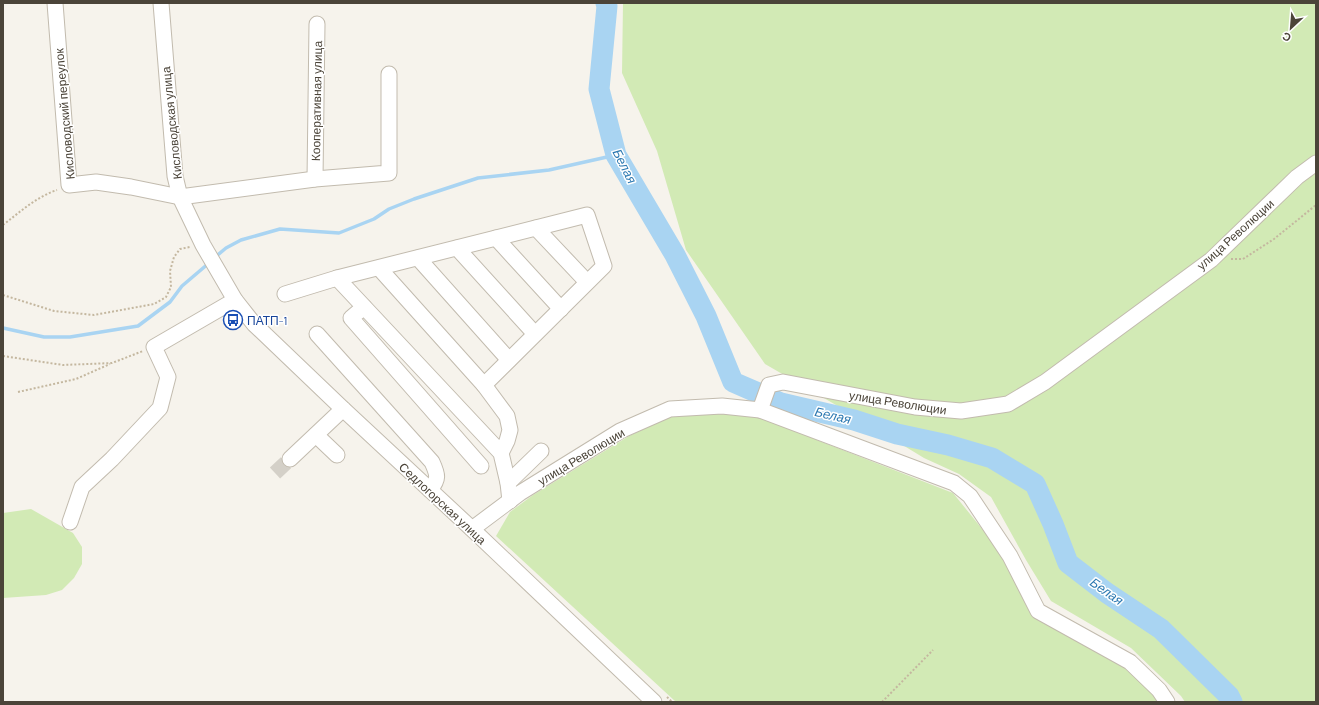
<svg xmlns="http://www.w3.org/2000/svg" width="1319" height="705" viewBox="0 0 1319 705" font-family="Barlow,sans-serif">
  <rect width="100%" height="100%" fill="#f6f3ec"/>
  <g fill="#d2eab5">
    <polygon points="623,3 1316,3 1316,702 1185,702 1181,696 1131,648 1051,601 1026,560 991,497 959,474 924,458 855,416 765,364 686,250 657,151 622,73"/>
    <polygon points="706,413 744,414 783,424 817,440 953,493 987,535 1018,580 1035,616 1116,658 1161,702 676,702 496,536 510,512 533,495 629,436 669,417"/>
    <polygon points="31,509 73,533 82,547 82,564 74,578 62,590 46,595 3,598 3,513"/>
  </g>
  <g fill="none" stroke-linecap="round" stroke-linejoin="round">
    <g stroke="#a9d4f2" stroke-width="3.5">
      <polyline points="214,258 226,248 241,240 280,229 339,233 374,219 389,209 414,199 478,178 549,170 616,155"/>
      <polyline points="3,328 44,337 70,337 138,326 170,302 182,286 209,263"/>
    </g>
    <polyline stroke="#a9d4f2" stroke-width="21" points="606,3 607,6 599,89 616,155 675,255 706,316 733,382 781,403 854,420 897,434 948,445 992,458 1035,484 1053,524 1068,563 1107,593 1161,629 1229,696 1232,702"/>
    <polyline stroke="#d4d0c8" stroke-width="15" stroke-dasharray="15 8" stroke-linecap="butt" points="275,473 290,459"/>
    <defs>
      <g id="minor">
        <polyline points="55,3 69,185 96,182 131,187 180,197 315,179 389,173 389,74"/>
        <polyline points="161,3 175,176 180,197 203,245 235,300 254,324 343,409 472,529 654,702"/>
        <polyline points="315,179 317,24"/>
        <polyline points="536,228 587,282"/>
        <polyline points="496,238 561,309"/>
        <polyline points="457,248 535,334"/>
        <polyline points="418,258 509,360"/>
        <polyline points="379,268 484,385 507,416 510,430 507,441 501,453"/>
        <polyline points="337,278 501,453 508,483 510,501"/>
        <polyline points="285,294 337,278 587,215 604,266 484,385"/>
        <polyline points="364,307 351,318 481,466"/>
        <path d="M317,334L432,462C438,475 439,479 430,490"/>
        <polyline points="760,410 769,385 783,382 915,407 961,411 1008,404 1045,382 1211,260 1297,177 1316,163"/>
        <polyline points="316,435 337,455"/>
        <polyline points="290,459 343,409"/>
        <polyline points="508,483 541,451"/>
        <polyline points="70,522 82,487 112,459 160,408 168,377 154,347 235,300"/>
        <polyline points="472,529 520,493 620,431 670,409 722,406 760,410 954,483 970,496 1010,556 1038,611 1130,662 1159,690 1167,702"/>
      </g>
    </defs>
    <use href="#minor" stroke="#c2bbae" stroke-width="17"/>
    <g stroke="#c4b79f" stroke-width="2" stroke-dasharray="2 2" stroke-linecap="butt">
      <path d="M3,225C20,212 36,197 57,190"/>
      <polyline points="1231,259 1243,259 1274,239 1316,205"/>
      <polyline points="3,295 54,311 94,315 154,304 166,297 171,287 170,271 174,257 180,249 190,247"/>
      <polyline points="3,356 63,365 112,363 143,351"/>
      <polyline points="18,392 76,379 110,364"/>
      <polyline points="667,697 672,702"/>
      <polyline points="882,702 933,650"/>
    </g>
    <use href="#minor" stroke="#fff" stroke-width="15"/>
  </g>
  <defs>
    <symbol id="bus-ring" viewBox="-11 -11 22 22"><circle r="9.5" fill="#fff" stroke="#1a4fb4" stroke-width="1.5"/><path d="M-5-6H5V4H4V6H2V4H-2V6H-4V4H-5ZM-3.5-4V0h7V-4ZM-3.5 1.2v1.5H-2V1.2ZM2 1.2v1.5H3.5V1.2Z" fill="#1a4fb4"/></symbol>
  </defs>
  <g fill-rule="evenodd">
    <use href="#bus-ring" x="222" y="309" width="22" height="22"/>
  </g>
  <g text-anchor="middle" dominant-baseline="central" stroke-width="3" stroke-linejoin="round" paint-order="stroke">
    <g font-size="12" fill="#4b4439" stroke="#fff">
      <text transform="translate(316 101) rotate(-89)">Кооперативная улица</text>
      <text transform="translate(64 114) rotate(-95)">Кисловодский переулок</text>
      <text transform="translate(171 123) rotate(-96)">Кисловодская улица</text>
      <text transform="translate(1235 234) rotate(-42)">улица Революции</text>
      <text transform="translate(898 402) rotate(9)">улица Революции</text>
      <text transform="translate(581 456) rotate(-31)">улица Революции</text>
      <text transform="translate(443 503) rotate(43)">Седлогорская улица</text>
    </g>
    <g font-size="12" fill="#164399" stroke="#fff" text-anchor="start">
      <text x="247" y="320">ПАТП-1</text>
    </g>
    <g font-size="13" font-style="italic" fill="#2e7ab2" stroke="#fff">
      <text transform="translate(625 166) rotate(63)">Белая</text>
      <text transform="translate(833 415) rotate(13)">Белая</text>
      <text transform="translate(1107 591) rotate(35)">Белая</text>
    </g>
  </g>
  <rect width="1319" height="705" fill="none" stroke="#4b4439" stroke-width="8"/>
  <g transform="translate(1291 28) rotate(206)" stroke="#ffffff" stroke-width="3" paint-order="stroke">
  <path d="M0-3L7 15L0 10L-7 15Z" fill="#4b4439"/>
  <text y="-6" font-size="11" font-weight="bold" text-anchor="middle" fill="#4b4439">С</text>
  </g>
</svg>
